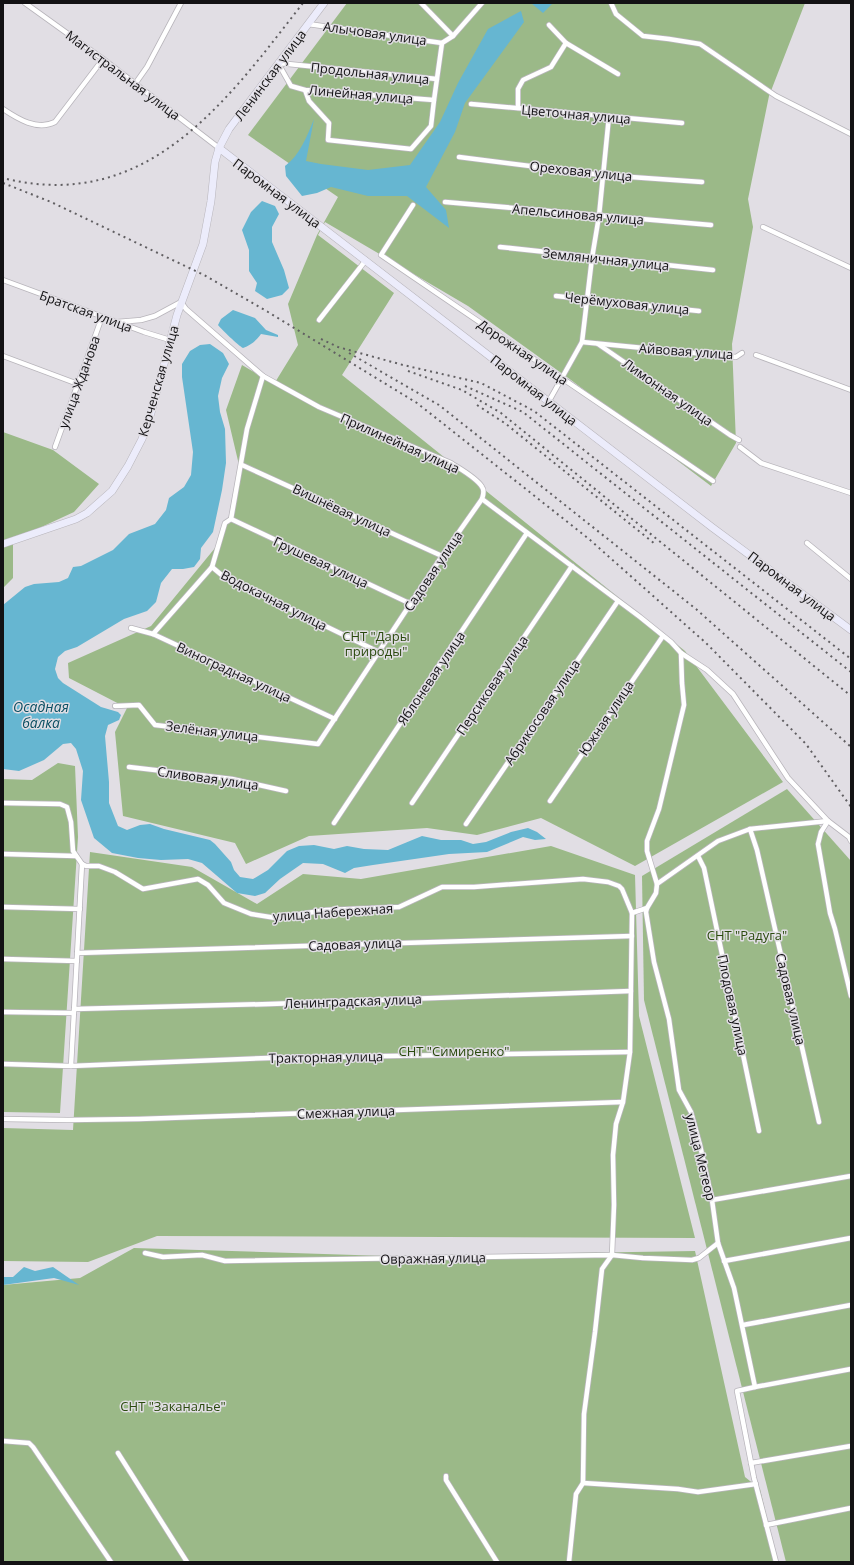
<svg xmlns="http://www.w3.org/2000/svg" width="854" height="1565" viewBox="0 0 854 1565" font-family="'Open Sans',sans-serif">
  <rect width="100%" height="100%" fill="#e1dee4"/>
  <g fill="#9bb988">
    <polygon points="347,3 805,3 769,96 748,199 753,227 732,344 736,443 711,486 571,380 468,306 325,222 318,235 394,293 342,375 685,651 783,782 635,866 541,818 477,835 427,828 309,836 246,864 235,843 123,816 115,732 127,708 69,678 68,663 151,626 215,548 229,518 239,465 226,410 242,365 274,384 298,345 288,304 317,235 338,197 248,135"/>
    <polygon points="3,432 53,450 99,484 74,512 35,530 13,537 13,578 3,588"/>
    <polygon points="58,763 75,766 78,837 60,1113 3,1112 3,779 32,780"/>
    <polygon points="787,789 851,861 851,1562 786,1562 644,1000 642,876"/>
    <polygon points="551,846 635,875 639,1016 695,1238 157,1236 88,1262 3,1261 3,1128 73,1130 90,852 192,867 257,904 303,874 361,879"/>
    <polygon points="134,1248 386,1256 695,1251 745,1477 760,1489 777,1562 3,1562 3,1285 80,1278"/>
  </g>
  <g fill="#66b6d1">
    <polygon points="531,3 553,3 543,13"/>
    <path d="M521,11L524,22L465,103L455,132L426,187L446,210L449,228L407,196H368L331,187L317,193L302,196L286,176L285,166C300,155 307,136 314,119L306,161L321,164L368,170L410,165L440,122L458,83L488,29Z"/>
    <polygon points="262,201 275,206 279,214 272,227 272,242 284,270 289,288 282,295 267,299 255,291 257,283 249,271 249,250 242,230 251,212"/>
    <path d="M233,310L255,318L266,330L278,335V337L261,334C256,341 251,345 243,348C239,346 220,328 218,325L221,319Z"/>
    <polygon points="210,344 223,353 229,364 222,378 218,396 220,412 225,429 226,463 222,490 213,532 201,548 200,559 194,567 183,569 172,569 161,583 156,602 147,611 124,619 77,647 65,651 58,657 55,669 58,678 63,683 101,707 118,712 121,715 119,720 108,725 105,736 109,782 109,803 118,826 127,830 140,825 150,824 164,829 210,840 215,844 231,862 234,870 240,877 253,879 268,870 287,851 299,846 314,845 334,849 347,846 364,849 388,850 422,836 441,840 461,840 473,844 486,842 511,832 528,828 537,832 546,839 535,840 523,837 487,852 449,854 373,865 354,868 345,873 323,864 303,863 280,879 265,893 255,896 237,893 202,863 188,859 161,860 138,858 112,853 94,838 81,800 83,771 76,749 71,743 63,744 44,760 19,771 3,769 3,605 25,587 34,584 59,582 68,578 73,567 81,566 113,550 129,534 155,524 166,510 169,498 184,487 191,475 193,452 182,377 182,364 190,351 200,345"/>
    <polygon points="24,1267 35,1271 53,1267 79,1285 54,1278 3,1285 3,1277 13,1277"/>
  </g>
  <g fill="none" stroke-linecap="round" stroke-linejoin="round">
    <defs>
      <g id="street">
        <polyline points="25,3 103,59 219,148"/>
        <polyline points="421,3 453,36"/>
        <polyline points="611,3 616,14 643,36 669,39 700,44 776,96 851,134"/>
        <polyline points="308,24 442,43"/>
        <polyline points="549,25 566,43"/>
        <polyline points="278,63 291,86 305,90 434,100"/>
        <polyline points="278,63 437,79"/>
        <polyline points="135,84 147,67 181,3"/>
        <polyline points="305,90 309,101 329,123 328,140 411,149 431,126 434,100 442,43 453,36 482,3"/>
        <polyline points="471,104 682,123"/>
        <polyline points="518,108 518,89 523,80 551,67 566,43 618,74"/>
        <path d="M3,109C18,119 37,131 55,122L103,59"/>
        <polyline points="459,157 602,175 702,182"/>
        <polyline points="445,202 711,225"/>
        <polyline points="413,205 381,255 713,481"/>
        <polyline points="763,227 851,268"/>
        <polyline points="500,247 713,270"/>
        <polyline points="3,280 144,332 170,340"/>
        <polyline points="556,296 699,311"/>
        <polyline points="319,320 366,260"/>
        <path d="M117,322L141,320L155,316L181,302L186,309L263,376L319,407L451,463C460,469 477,478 482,487C485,491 483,495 482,499L640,617L671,642L681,653L707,670L733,694L788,778L828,821L821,832L818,844L830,913L835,929L851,996"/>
        <polyline points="582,342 736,357 742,353"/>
        <polyline points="598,344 730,435 739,440"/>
        <polyline points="756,355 851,390"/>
        <polyline points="3,356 78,384"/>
        <polyline points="549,401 582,342 592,258 599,216 609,116"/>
        <polyline points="55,447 102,317"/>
        <polyline points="740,447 761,463 851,493"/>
        <polyline points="242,465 442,556"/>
        <polyline points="231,519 411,604"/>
        <polyline points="807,543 851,579"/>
        <polyline points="212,567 224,577 379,652"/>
        <polyline points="131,628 153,634 335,719"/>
        <polyline points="153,634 212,567 225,523 231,519 247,429 263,376"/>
        <polyline points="115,706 139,705 155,725 318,744 442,556 482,499"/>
        <polyline points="129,767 232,779 286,791"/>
        <polyline points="550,801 663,636"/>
        <polyline points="3,803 60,804 67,807 71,822 73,851 82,864 86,866 99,866 115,872 143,889 198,879 208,885 224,903 251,914 276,918 326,910 399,907 442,887 474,887 583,879 608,882 619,886 622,889 632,913 630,1052 623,1102 616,1124 613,1155 614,1205 612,1255 602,1269 595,1332 584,1414 583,1483 576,1494 569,1562"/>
        <polyline points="412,803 572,566"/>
        <polyline points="334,823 527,533"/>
        <polyline points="466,824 618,601"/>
        <polyline points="750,829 757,850 819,1122"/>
        <polyline points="3,854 76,856"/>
        <polyline points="698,856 704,868 759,1131"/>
        <polyline points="657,884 647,851 647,841 659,809 684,705 682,683 681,653"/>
        <polyline points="3,907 80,909"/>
        <polyline points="647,908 646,912 654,962 669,1019 679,1090 691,1112 700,1145 712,1200 718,1243 734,1288 755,1387 737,1391 754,1478 776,1562"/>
        <polyline points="632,913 647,908 656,893 657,884 718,841 750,829 828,821 849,837 851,841"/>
        <polyline points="77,953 632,936"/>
        <polyline points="3,959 77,961"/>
        <polyline points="74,1009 270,1004 631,991"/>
        <polyline points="3,1012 74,1013"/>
        <polyline points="3,1064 71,1066 269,1058 630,1052"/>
        <polyline points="71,1066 82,864"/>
        <polyline points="3,1119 68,1120 139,1119 623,1102"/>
        <polyline points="712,1200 851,1176"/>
        <polyline points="145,1253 163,1257 202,1255 225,1261 612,1255 643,1258 692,1260 699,1258 718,1243"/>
        <polyline points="724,1261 851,1238"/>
        <polyline points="743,1325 851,1305"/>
        <polyline points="755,1387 851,1369"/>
        <polyline points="3,1441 29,1443 33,1447 111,1562"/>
        <polyline points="118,1453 187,1562"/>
        <polyline points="751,1463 851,1446"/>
        <polyline points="446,1476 446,1480 497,1562"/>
        <polyline points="583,1483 678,1489 698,1492 756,1484"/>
        <polyline points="766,1525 851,1508"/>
      </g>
      <g id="secondary">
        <polyline points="219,148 713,528 851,630"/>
        <polyline points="3,544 76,519 87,513 112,491 128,466 142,439 151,413 177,315 203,244 211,201 215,162 219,148 229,129 324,3"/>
      </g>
    </defs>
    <use href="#street" stroke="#b8b5bb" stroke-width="6"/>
    <use href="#secondary" stroke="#b8b5bb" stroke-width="8"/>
    <use href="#street" stroke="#fff" stroke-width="4.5"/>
    <use href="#secondary" stroke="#ececfb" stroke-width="7"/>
    <g stroke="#615f62" stroke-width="2" stroke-dasharray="2 4" stroke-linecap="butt">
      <path d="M7,179C148,212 227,101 303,3"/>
      <polyline points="3,183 51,202 204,275 268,312 417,403 589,539 706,643 806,744 851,807"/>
      <polyline points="321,339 338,347 403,365 481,383 534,411 851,659"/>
      <polyline points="349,353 439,405 696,609 851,747"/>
      <polyline points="408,371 462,390 501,413 851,696"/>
      <polyline points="465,386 523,412 851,672"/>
      <polyline points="477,405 506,424 655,544"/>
    </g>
  </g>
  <g text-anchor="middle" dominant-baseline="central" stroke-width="3" stroke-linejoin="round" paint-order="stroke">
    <g font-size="13" fill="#131214" stroke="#e1dee4">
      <text transform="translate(375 33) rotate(8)">Алычовая улица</text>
      <text transform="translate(370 73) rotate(6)">Продольная улица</text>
      <text transform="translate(123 75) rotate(37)">Магистральная улица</text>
      <text transform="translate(270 75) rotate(-53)">Ленинская улица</text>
      <text transform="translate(361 94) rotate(5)">Линейная улица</text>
      <text transform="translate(576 114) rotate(5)">Цветочная улица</text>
      <text transform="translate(581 171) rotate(6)">Ореховая улица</text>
      <text transform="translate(277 193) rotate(37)">Паромная улица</text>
      <text transform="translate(578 214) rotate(5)">Апельсиновая улица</text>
      <text transform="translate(606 259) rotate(6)">Земляничная улица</text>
      <text transform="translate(627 303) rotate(6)">Черёмуховая улица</text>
      <text transform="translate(86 311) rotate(20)">Братская улица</text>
      <text transform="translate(686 351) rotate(4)">Айвовая улица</text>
      <text transform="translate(523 352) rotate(34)">Дорожная улица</text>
      <text transform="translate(158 381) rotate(-74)">Керченская улица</text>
      <text transform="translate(79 382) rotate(-70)">улица Жданова</text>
      <text transform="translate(534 390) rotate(38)">Паромная улица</text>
      <text transform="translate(668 392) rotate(35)">Лимонная улица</text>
      <text transform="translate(400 443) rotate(24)">Прилинейная улица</text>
      <text transform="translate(342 510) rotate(25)">Вишнёвая улица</text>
      <text transform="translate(321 562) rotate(25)">Грушевая улица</text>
      <text transform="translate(433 571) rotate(-56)">Садовая улица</text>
      <text transform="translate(792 586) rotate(37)">Паромная улица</text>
      <text transform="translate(274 600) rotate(27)">Водокачная улица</text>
      <text transform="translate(234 672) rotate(25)">Виноградная улица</text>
      <text transform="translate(431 678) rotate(-56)">Яблоневая улица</text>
      <text transform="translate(492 685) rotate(-56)">Персиковая улица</text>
      <text transform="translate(542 712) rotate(-56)">Абрикосовая улица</text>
      <text transform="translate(606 718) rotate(-56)">Южная улица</text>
      <text transform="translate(212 731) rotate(7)">Зелёная улица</text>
      <text transform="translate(208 778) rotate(8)">Сливовая улица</text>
      <text transform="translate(333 912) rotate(-4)">улица Набережная</text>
      <text transform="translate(355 944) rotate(-2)">Садовая улица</text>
      <text transform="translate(791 999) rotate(77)">Садовая улица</text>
      <text transform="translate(353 1001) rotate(-2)">Ленинградская улица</text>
      <text transform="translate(733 1005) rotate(78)">Плодовая улица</text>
      <text transform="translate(326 1057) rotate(-1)">Тракторная улица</text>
      <text transform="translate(346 1112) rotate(-2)">Смежная улица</text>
      <text transform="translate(701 1157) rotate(76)">улица Метеор</text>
      <text transform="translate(433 1258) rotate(-1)">Овражная улица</text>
    </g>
    <g font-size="13" fill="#2a4a0d" stroke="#e1dee4">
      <text x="376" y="636">СНТ "Дары<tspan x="376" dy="15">природы"</tspan></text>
      <text x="747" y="935">СНТ "Радуга"</text>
      <text x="454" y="1051">СНТ "Симиренко"</text>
      <text x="173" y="1406">СНТ "Заканалье"</text>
    </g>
    <g font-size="14" font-style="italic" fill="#0a4f63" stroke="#e1dee4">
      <text x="41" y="706">Осадная<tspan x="41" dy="16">балка</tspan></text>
    </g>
  </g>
  <rect width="854" height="1565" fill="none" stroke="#131214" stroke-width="8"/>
</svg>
